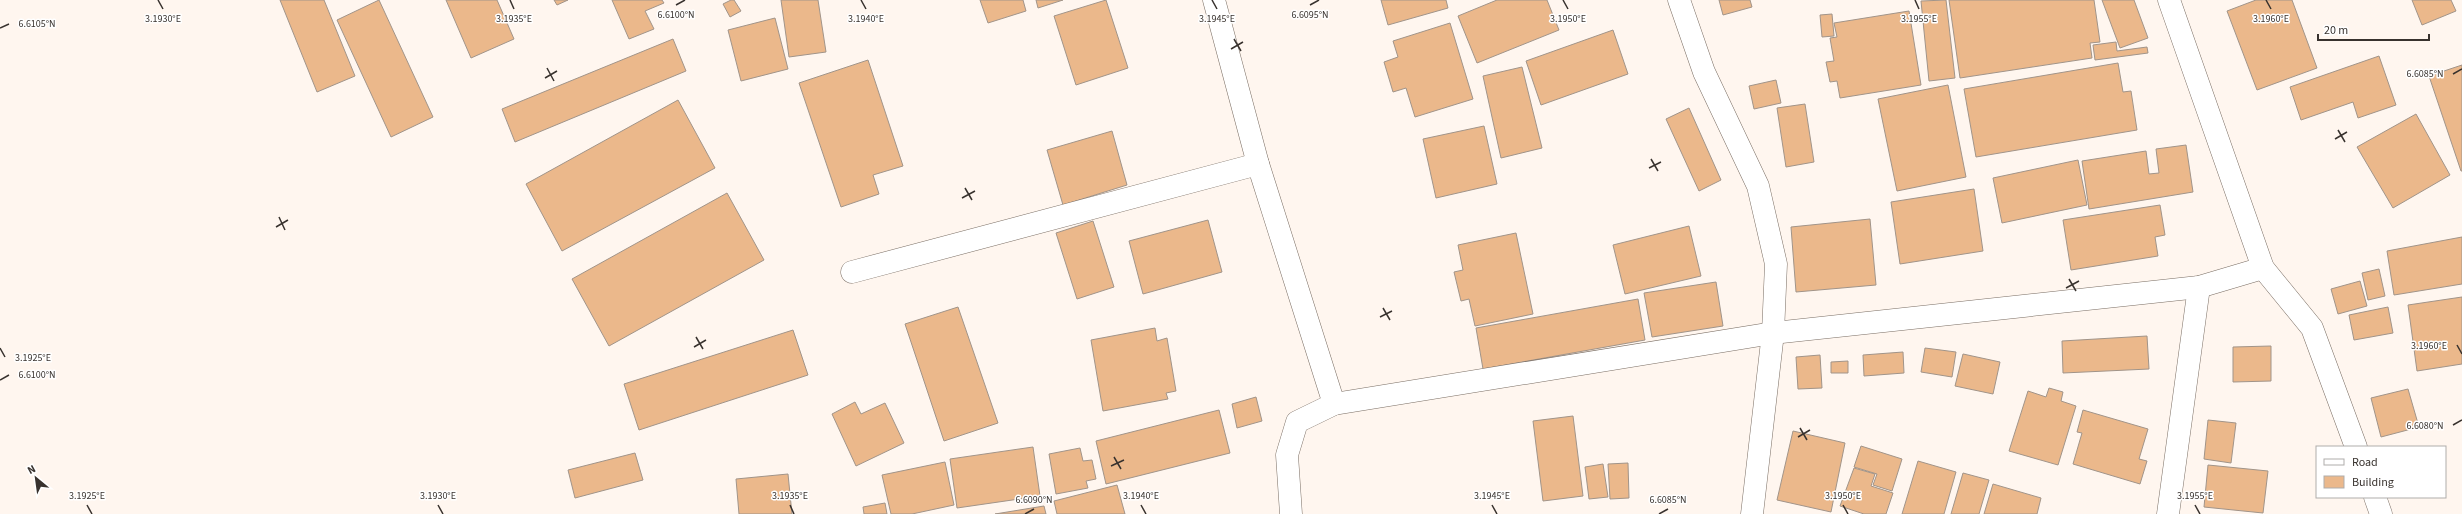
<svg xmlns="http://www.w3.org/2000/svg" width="2462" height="514" viewBox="0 0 2462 514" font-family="'Source Sans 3',sans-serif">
  <rect width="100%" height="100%" fill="#fff6ef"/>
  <g fill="#ebb88b" stroke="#a19489">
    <polygon points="280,0 324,0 355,76 317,92"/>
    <polygon points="379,0 433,117 391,137 337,20"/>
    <polygon points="446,0 497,0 514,39 471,58"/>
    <polygon points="554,0 568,0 557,5"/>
    <polygon points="612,0 662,0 664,3 645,11 654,29 629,39"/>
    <polygon points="731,0 734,0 741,11 730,17 723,4"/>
    <polygon points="781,0 818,0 826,52 789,57"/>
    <polygon points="980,0 1023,0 1026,11 988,23"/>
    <polygon points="1036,0 1063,0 1038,8"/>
    <polygon points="1106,0 1128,68 1076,85 1054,16"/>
    <polygon points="1381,0 1446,0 1448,8 1388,25"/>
    <polygon points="1497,0 1547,0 1559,30 1477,63 1458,16"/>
    <polygon points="1719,0 1750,0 1752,7 1723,15"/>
    <polygon points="1946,0 1955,78 1929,81 1921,1"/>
    <polygon points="1949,0 2094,0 2100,42 2090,43 2092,58 1960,78"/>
    <polygon points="2102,0 2134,0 2148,38 2120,48"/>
    <polygon points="2256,0 2292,0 2317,68 2257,90 2227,11"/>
    <polygon points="2412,0 2451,0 2456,11 2422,25"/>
    <polygon points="1909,11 1921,85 1840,98 1837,81 1830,82 1826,62 1834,61 1830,38 1837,37 1834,23"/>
    <polygon points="1832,14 1834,36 1822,37 1820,15"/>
    <polygon points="775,18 788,69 741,81 728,30"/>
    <polygon points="1450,23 1473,99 1415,117 1406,88 1393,92 1384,62 1398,57 1393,41"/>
    <polygon points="1613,30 1628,74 1541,105 1526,61"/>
    <polygon points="673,39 686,71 515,142 502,109"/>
    <polygon points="2116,42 2117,51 2147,47 2148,53 2095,60 2093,45"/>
    <polygon points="2379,56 2396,105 2358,118 2353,102 2301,120 2290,87"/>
    <polygon points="868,60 903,166 873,175 879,194 841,207 799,83"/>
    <polygon points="2118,63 2123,92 2131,91 2137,130 1976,157 1964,89"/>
    <polygon points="2462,65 2462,171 2461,171 2429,76"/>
    <polygon points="1522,67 1542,148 1501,158 1483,76"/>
    <polygon points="1776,80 1781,103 1754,109 1749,86"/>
    <polygon points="1948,85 1966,177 1897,191 1878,99"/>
    <polygon points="678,100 715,168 562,251 526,184"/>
    <polygon points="1805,104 1814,162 1786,167 1777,108"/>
    <polygon points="1689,108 1721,180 1699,191 1666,119"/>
    <polygon points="2416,114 2450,175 2393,208 2357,147"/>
    <polygon points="1484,126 1497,184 1436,198 1423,139"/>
    <polygon points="1112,131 1127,185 1063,205 1047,150"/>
    <polygon points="2186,145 2193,192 2089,209 2082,161 2146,151 2149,174 2159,173 2156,149"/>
    <polygon points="2078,160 2087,205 2002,223 1993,178"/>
    <polygon points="1974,189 1983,251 1900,264 1891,202"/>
    <polygon points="727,193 764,260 609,346 572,279"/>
    <polygon points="2160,205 2165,235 2155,237 2158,256 2071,270 2063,220"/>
    <polygon points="1870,219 1876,285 1796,292 1791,227"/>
    <polygon points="1208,220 1222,272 1143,294 1129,241"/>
    <polygon points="1093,221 1114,287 1077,299 1056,233"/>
    <polygon points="1689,226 1701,276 1625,294 1613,245"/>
    <polygon points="1516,233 1533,314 1475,326 1469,299 1461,301 1454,272 1463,270 1458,245"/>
    <polygon points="2462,237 2462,284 2394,295 2387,251"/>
    <polygon points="2379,269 2385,296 2368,300 2362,273"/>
    <polygon points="2360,281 2367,306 2338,314 2331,289"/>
    <polygon points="1716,282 1723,326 1652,337 1644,293"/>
    <polygon points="2462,297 2462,364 2417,371 2408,305"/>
    <polygon points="1638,299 1645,340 1483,369 1476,328"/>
    <polygon points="958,307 998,423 944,441 905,324"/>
    <polygon points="2388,307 2393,333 2354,340 2349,315"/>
    <polygon points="1155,328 1157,341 1167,338 1176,391 1166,393 1168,399 1103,411 1091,340"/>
    <polygon points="793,330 808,375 639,430 624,384"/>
    <polygon points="2147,336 2149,369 2063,373 2062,341"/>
    <polygon points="2271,346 2271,381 2233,382 2233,347"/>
    <polygon points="1925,348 1956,352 1952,377 1921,372"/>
    <polygon points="1903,352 1904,373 1864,376 1863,355"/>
    <polygon points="1963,354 2000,362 1993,394 1955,386"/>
    <polygon points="1820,355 1822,388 1798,389 1796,357"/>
    <polygon points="1848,361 1848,373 1831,373 1831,362"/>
    <polygon points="2049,388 2063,392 2061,401 2076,406 2058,465 2009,451 2028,391 2046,397"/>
    <polygon points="2408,389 2419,427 2381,437 2371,398"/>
    <polygon points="1256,397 1262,421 1237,428 1232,404"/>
    <polygon points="855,402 861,414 885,403 904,443 856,466 832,414"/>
    <polygon points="1219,410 1230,453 1106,484 1096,441"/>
    <polygon points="2083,410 2148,429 2139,459 2147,461 2140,484 2073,464 2082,433 2077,432"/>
    <polygon points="1573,416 1583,496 1543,501 1533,421"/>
    <polygon points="2208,420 2236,423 2231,463 2204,459"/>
    <polygon points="1793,431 1845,443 1831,512 1777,500"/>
    <polygon points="1861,446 1902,459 1892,491 1873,485 1877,474 1854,467"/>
    <polygon points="1033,447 1040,496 957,508 950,459"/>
    <polygon points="1080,448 1083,461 1092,460 1096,479 1086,481 1088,488 1056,494 1049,454"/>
    <polygon points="635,453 643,480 575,498 568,470"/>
    <polygon points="1918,461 1956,472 1944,514 1902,514"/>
    <polygon points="945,462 954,505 912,514 891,514 882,475"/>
    <polygon points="1628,463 1629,498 1610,499 1608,464"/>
    <polygon points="1603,464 1608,497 1589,499 1585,467"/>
    <polygon points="2208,465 2268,471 2263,513 2204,507"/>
    <polygon points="1854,468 1875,474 1871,486 1893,493 1886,514 1864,514 1840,506"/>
    <polygon points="1963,473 1989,480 1979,514 1951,514"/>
    <polygon points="788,474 792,514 739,514 736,479"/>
    <polygon points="1993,484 2041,498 2037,514 1984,514"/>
    <polygon points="1117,485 1125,514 1057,514 1054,501"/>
    <polygon points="885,503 887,514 864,514 863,507"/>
    <polygon points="1044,506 1046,514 995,514"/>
  </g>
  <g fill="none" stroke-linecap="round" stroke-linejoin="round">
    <defs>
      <g id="minor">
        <polyline points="1214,0 1258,164 1334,404 1297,422 1287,455 1291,514"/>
        <polyline points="1679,0 1704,72 1758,186 1776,264 1773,333 1752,514"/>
        <polyline points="2169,0 2263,268 2312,328 2356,447"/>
        <polyline points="852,272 1258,164"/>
        <polyline points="1334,404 1773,333 2199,287 2263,268"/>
        <polyline points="2375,497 2381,514"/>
        <polyline points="2168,514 2199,287"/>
      </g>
    </defs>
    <use href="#minor" stroke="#7a6e64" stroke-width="23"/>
    <use href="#minor" stroke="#fff" stroke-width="22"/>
  </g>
  <path fill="none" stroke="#38322e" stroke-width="1.5" d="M158,0L163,9M510,0L514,9M861,0L866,9M1212,0L1217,9M1563,0L1568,9M1915,0L1919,9M2266,0L2271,9M676,5L685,0M1310,5L1319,0M0,28L9,24M1234,39L1241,51M1231,49L1243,42M547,68L554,81M2453,74L2462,69M545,78L557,71M2338,130L2345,142M2335,139L2347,132M1651,159L1658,171M1649,168L1661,162M965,188L972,200M962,198L975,191M279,217L285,230M276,227L288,220M2069,279L2076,291M2066,288L2079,281M1383,308L1390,320M1380,317L1392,311M696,337L703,349M2457,345L2462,354M694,347L706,340M0,348L5,357M0,380L9,375M2453,425L2462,420M1800,428L1807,440M1798,437L1810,430M1114,457L1121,469M1111,466L1124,460M87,505L92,514M438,505L443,514M790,505L794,514M1141,505L1146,514M1492,505L1497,514M1843,505L1848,514M2195,505L2200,514M1025,514L1034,509M1659,514L1668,509"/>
  <g font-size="10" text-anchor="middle" fill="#38322e" stroke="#fff" stroke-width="3" stroke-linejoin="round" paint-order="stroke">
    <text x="676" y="18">6.6100°N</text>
    <text x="1310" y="18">6.6095°N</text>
    <text x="163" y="22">3.1930°E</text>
    <text x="514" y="22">3.1935°E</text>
    <text x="866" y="22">3.1940°E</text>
    <text x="1217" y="22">3.1945°E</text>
    <text x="1568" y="22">3.1950°E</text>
    <text x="1919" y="22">3.1955°E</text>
    <text x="2271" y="22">3.1960°E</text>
    <text x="37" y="27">6.6105°N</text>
    <text x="2425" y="77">6.6085°N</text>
    <text x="2429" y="349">3.1960°E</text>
    <text x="33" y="361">3.1925°E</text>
    <text x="37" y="378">6.6100°N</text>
    <text x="2425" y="429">6.6080°N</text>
    <text x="87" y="499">3.1925°E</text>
    <text x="438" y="499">3.1930°E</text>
    <text x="790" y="499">3.1935°E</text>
    <text x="1141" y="499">3.1940°E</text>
    <text x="1492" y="499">3.1945°E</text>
    <text x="1843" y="499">3.1950°E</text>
    <text x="2195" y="499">3.1955°E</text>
    <text x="1034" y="503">6.6090°N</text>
    <text x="1668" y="503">6.6085°N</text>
  </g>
  <rect x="2316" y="446" width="130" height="52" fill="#ffffff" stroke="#afadab"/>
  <rect x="2324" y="459" width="20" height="6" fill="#ffffff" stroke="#afadab"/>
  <text x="2352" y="466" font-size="12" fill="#38322e">Road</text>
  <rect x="2324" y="476" width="20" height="12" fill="#ebb88b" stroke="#afadab"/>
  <text x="2352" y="486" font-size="12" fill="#38322e">Building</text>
  <g transform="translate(36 478) rotate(331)" stroke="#ffffff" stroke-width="3" paint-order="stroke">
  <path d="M0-3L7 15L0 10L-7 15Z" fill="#38322e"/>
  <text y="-6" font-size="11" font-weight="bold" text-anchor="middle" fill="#38322e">N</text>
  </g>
  <path d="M2318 34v6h111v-6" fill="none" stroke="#38322e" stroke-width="2"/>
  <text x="2324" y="34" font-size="12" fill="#38322e" stroke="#ffffff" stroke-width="3" paint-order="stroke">20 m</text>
</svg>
